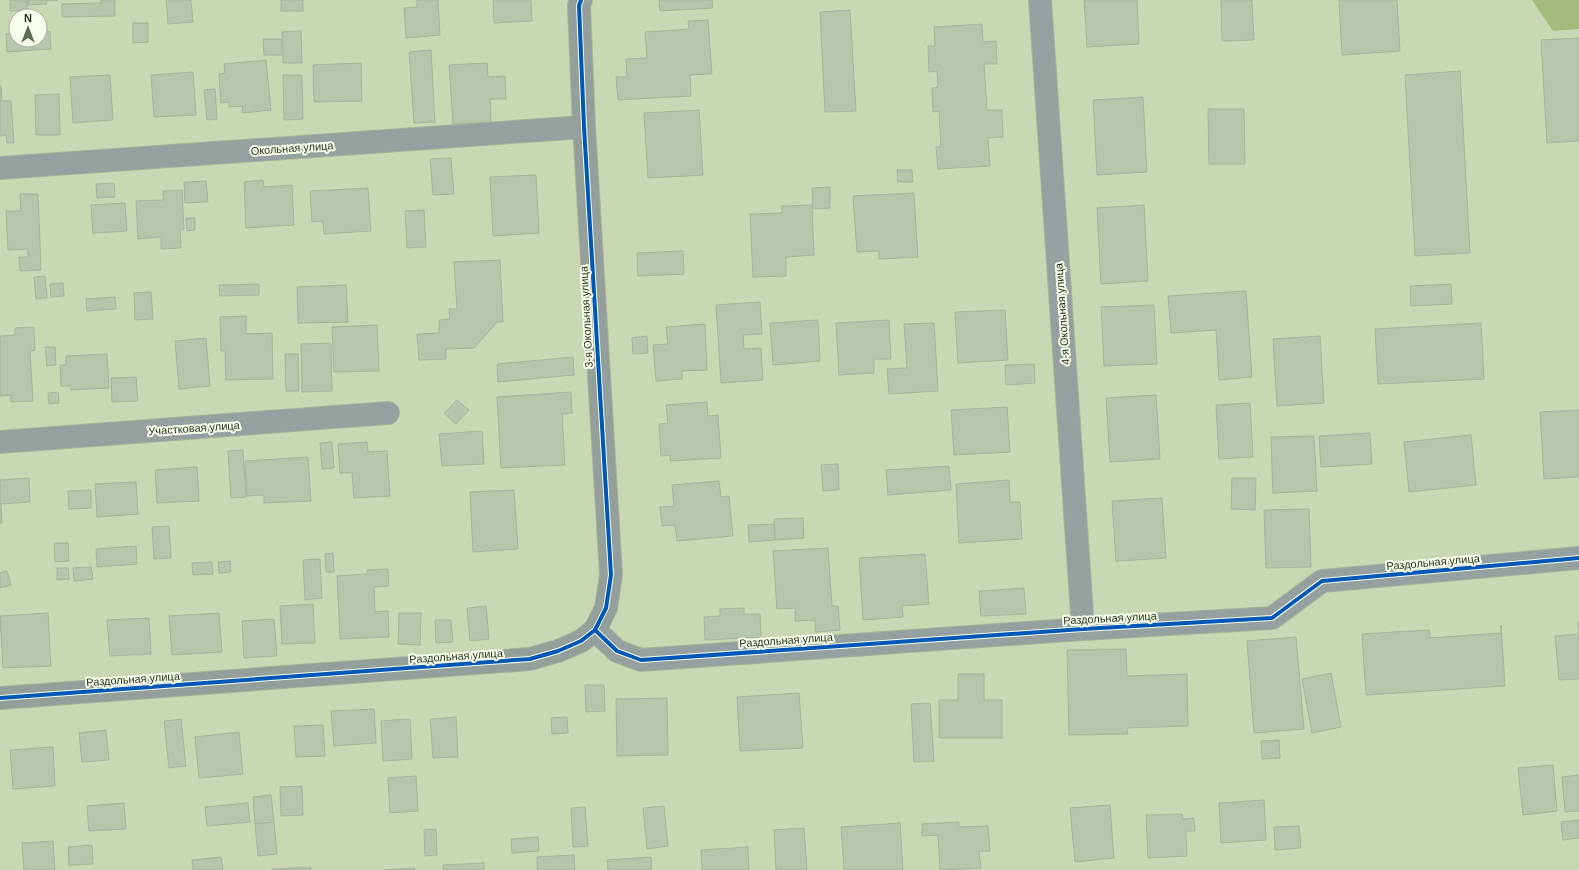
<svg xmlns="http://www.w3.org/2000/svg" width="1579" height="870" viewBox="0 0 1579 870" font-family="Arial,sans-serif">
  <rect width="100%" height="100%" fill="#cad7b4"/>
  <polygon fill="#a5bb7c" points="1532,0 1579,0 1579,29 1553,31"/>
  <g fill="#b6c5ac" stroke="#a5b49b">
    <polygon points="10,0 27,0 27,10 10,11"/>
    <polygon points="28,0 58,0 46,1 47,4 28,5"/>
    <polygon points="101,0 115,0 115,16 62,17 62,4 101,3"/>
    <polygon points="166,0 191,0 193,22 168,24"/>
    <rect x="281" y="0" width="22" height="11"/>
    <polygon points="417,0 438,0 440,35 406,38 404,8 417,7"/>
    <polygon points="493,0 531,0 532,21 494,23"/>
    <polygon points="659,0 712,0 713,8 660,11"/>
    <polygon points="1084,0 1137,0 1139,44 1087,47"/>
    <polygon points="1221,0 1252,0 1254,40 1222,41"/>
    <polygon points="1339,0 1397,0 1400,51 1342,55"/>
    <polygon points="850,10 856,111 825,112 820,12"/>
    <polygon points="708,20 712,74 690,75 691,96 618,100 616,77 627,77 626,59 647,58 645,32 689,29 688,21"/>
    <polygon points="133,23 148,23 148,42 133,43"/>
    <polygon points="982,24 983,42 996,41 997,64 984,64 987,110 1002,110 1003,137 988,138 990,166 938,169 936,147 941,147 939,111 933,112 932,88 938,87 937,71 929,72 928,46 935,46 934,27"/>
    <polygon points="50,31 51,49 33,50 32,40 40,40 40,32"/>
    <polygon points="301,31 302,63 283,63 282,32"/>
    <polygon points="16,33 16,40 32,40 33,50 7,52 6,34"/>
    <polygon points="1579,38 1579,141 1547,143 1541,40"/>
    <polygon points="263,39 282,39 282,55 264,55"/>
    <polygon points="431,50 435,122 414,123 409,52"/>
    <polygon points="266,60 271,110 243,113 242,106 229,107 229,102 221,103 219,74 225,73 224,64"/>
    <polygon points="361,63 362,101 314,102 313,65"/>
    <polygon points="487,63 488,77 505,76 506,99 490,99 491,122 453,124 449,65"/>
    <polygon points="1460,71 1470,253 1415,256 1405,75"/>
    <polygon points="193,72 196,115 154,117 151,75"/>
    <polygon points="110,75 113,120 73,123 70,77"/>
    <polygon points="283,75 302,75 303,119 284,120"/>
    <polygon points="0,86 1,86 2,101 11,101 14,143 7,143 6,135 0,136"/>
    <polygon points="215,89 217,119 207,120 204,90"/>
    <polygon points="59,94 60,135 36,135 35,95"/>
    <polygon points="1143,97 1147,172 1097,175 1093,100"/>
    <polygon points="1208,109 1244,109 1245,164 1209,164"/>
    <polygon points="699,110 703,175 648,178 644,113"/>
    <polygon points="451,158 454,194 433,195 430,159"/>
    <polygon points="897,170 912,170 913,182 898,182"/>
    <polygon points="536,175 539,233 493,236 490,177"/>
    <polygon points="263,180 264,187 292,185 294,225 246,228 244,182"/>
    <polygon points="206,181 208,202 185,203 184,182"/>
    <polygon points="114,183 115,197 97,198 96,184"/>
    <polygon points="830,187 830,208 813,209 812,188"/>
    <polygon points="368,188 371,231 324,234 323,221 312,222 310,191"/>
    <polygon points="182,190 184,229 180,230 181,248 161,249 161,237 138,239 136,201 163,200 163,191"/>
    <polygon points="914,193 918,257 879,259 879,251 857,252 853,196"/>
    <polygon points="20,194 38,194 41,270 20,271 19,257 28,257 28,249 8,250 6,211 21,211"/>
    <polygon points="125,203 127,231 93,233 91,205"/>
    <polygon points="812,205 814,255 786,257 786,276 753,277 750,214 782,213 782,206"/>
    <polygon points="1144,205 1148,281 1101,284 1097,208"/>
    <polygon points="424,210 426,247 407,248 405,211"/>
    <polygon points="186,218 195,218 195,230 187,231"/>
    <polygon points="683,251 684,274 638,276 637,253"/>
    <polygon points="500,260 503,322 497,322 474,348 446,349 446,359 419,360 417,334 439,333 439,320 450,319 449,309 457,309 454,262"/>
    <polygon points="45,276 47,298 36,299 34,277"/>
    <polygon points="63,283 64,296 51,297 50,284"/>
    <polygon points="259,284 259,295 220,296 219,285"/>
    <polygon points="1451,284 1452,304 1411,306 1410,286"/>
    <polygon points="346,285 348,322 298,323 297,287"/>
    <polygon points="1246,291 1252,377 1219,380 1216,330 1171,333 1168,296"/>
    <polygon points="151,292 153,319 135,320 134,293"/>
    <polygon points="115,297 116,309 87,311 86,299"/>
    <polygon points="760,302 762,334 743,335 744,349 761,348 763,380 721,383 716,305"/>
    <polygon points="1154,305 1157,364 1104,366 1101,307"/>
    <polygon points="1005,310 1008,360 958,363 955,312"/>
    <polygon points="246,316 246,334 272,333 273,379 226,380 225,351 221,351 220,317"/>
    <polygon points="818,320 820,361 773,365 770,323"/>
    <polygon points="889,320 891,359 874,359 874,373 839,375 836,323"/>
    <polygon points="934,323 938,391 889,394 887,369 907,368 904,324"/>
    <polygon points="1481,323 1484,379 1378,384 1375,329"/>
    <polygon points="705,324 707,370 682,371 682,379 656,381 653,345 668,344 666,327"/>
    <polygon points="377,325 379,371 334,372 332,327"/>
    <polygon points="34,327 35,350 30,351 33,401 11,402 11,395 0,396 0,336 15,335 15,328"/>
    <polygon points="647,336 648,353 633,354 632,338"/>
    <polygon points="1320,336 1324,403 1277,406 1273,339"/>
    <polygon points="206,338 210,386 179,389 175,341"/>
    <polygon points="331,343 332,391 302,392 301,344"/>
    <polygon points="45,347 55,347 56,365 47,366"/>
    <polygon points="107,354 109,388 71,390 70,386 61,386 60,365 66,365 66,356"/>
    <polygon points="285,354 298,354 299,391 286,391"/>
    <polygon points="573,357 574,375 498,382 497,364"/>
    <polygon points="1034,364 1035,383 1006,385 1005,365"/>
    <polygon points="136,377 138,401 112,402 111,378"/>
    <polygon points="58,392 59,403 49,404 48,393"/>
    <polygon points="571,392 572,413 562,414 565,465 501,468 497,397"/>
    <polygon points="1156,395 1160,459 1110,462 1106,398"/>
    <polygon points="457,400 469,410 456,424 444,413"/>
    <polygon points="707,402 708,416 718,415 721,458 670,461 670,455 661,456 659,424 668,423 666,405"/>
    <polygon points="1250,403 1253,457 1219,459 1216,405"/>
    <polygon points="1007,407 1010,452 954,455 951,410"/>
    <polygon points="1579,410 1579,477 1544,479 1540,412"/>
    <polygon points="482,431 484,464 442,466 439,434"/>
    <polygon points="1370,433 1372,464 1321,467 1319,436"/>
    <polygon points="1471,435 1476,485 1409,492 1404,442"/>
    <polygon points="1314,436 1317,491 1273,493 1271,437"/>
    <polygon points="332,442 334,468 322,469 320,443"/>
    <polygon points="367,442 368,452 387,451 390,496 354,498 352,473 340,473 338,444"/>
    <polygon points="243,450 246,497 231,498 228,451"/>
    <polygon points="308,457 311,501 264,503 264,495 247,496 245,461"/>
    <polygon points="838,464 839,490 823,491 821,465"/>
    <polygon points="949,466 951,490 888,495 886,470"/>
    <polygon points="197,467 199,501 157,503 155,470"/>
    <polygon points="29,478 30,502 1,504 2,523 0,523 0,480"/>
    <polygon points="1232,478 1256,478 1255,510 1231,509"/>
    <polygon points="1009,480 1010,502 1020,502 1022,539 959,543 956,484"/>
    <polygon points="719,481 721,497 729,496 733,536 677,541 675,525 662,526 660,507 674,506 672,485"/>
    <polygon points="136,482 138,514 97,517 95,484"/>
    <polygon points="91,490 91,508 69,509 68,491"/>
    <polygon points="514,490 518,549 473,552 470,492"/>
    <polygon points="1162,498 1166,558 1116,561 1112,501"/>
    <polygon points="1309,509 1311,567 1266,568 1264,510"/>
    <polygon points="803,518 804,538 775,540 774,519"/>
    <polygon points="774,524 775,540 749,542 748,525"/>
    <polygon points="169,526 171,558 154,559 152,527"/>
    <polygon points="54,543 68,543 69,561 55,562"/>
    <polygon points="136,546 137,564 97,567 96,549"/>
    <polygon points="828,548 832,606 838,606 840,630 815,632 815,620 795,621 795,608 777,609 773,551"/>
    <polygon points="333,553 334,572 326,572 325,554"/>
    <polygon points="925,554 929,604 902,606 903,617 863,620 859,558"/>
    <polygon points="320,559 322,598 305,600 303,560"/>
    <polygon points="230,561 231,572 219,573 218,562"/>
    <polygon points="212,562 213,574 193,575 192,563"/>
    <polygon points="91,567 93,579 74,581 73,568"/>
    <polygon points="57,568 68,568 69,579 57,580"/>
    <polygon points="388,569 389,586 374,587 375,612 388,611 389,637 340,639 337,576 367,574 367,570"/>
    <polygon points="7,571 11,585 0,588 0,573"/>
    <polygon points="1024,588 1026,614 981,616 979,591"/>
    <polygon points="313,604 315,643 282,644 280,606"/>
    <polygon points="486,606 489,639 470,641 467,608"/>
    <polygon points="744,608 744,614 760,614 761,637 705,640 704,617 720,616 720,609"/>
    <polygon points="48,613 51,666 3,668 0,616"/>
    <polygon points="219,613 222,652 172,655 169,616"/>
    <polygon points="399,613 421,613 420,645 398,644"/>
    <polygon points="149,618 151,654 110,656 107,620"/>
    <polygon points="274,619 277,656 244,658 242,621"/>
    <polygon points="435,620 451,620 453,642 436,643"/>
    <polygon points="1578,622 1579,622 1579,679 1559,680 1555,636 1579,634"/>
    <polygon points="1501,625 1505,686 1366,695 1362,634 1429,630 1430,638 1501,633"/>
    <polygon points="1296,637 1304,729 1254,733 1247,641"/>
    <polygon points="1126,649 1127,676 1187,674 1188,726 1127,728 1128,734 1069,735 1067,650"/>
    <polygon points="1331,673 1341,727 1312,733 1302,679"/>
    <polygon points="958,674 984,674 984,700 1002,700 1002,738 939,738 939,700 958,700"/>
    <polygon points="585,685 604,685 605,711 586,712"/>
    <polygon points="799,693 803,748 740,751 737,697"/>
    <polygon points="667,698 668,755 617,756 616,699"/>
    <polygon points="930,703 934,761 914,762 911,704"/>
    <polygon points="374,709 376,743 334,746 331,711"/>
    <polygon points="456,717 458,757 433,758 430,719"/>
    <polygon points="567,717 568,733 552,734 551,718"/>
    <polygon points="181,719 186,766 169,768 164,721"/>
    <polygon points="410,719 412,759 383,761 381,721"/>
    <polygon points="323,725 325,756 296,757 294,726"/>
    <polygon points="106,730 109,760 82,762 79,733"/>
    <polygon points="239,732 243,774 199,778 195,737"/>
    <polygon points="1279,740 1280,758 1262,759 1261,741"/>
    <polygon points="53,747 55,786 13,789 10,750"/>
    <polygon points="1553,765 1557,811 1523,815 1518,768"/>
    <polygon points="1579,775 1579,811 1565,812 1562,777"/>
    <polygon points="416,776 418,811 390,813 388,778"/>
    <polygon points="302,786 303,815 281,816 280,787"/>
    <polygon points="271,795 274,822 255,824 253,797"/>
    <polygon points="1264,800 1266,840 1221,843 1219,803"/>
    <polygon points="124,803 126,829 89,831 87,806"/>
    <polygon points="248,803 250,822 207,826 205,807"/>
    <polygon points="1110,805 1114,858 1075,862 1070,808"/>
    <polygon points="664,806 668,846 647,849 643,808"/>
    <polygon points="585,807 588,846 573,847 571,808"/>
    <polygon points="1182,814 1183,819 1194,818 1195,831 1186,831 1187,856 1148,858 1146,815"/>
    <polygon points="1579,820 1579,838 1563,840 1561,822"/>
    <polygon points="274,822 277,854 258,856 255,824"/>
    <polygon points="959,822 959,827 988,826 990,851 979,851 981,868 940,870 938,835 922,836 922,824"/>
    <polygon points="900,823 903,870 844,870 841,827"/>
    <polygon points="1299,826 1301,848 1275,850 1274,827"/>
    <polygon points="804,828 807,870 776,870 774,830"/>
    <polygon points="436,829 437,855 425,856 424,830"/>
    <polygon points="538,837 539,851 512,853 511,839"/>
    <polygon points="53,841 55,870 24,870 22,843"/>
    <polygon points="92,845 93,864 69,865 68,847"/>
    <polygon points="748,847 749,870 702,870 701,850"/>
    <polygon points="574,855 575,870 537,870 537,857"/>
    <polygon points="221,857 223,870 193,870 192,860"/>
    <polygon points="651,857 652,870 608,870 607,860"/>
    <polygon points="484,863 484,870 443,870 443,865"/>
    <polygon points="311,867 311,870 272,870 272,869"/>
    <polygon points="415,868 415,870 384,870"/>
  </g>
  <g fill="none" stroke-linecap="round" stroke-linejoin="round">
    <defs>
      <g id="street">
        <polyline points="1040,0 1083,629"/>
        <polyline points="0,168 584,127"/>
        <polyline points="0,442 388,413"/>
        <polyline points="595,630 617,651 641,660 1083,629 1272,618 1322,581 1579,558"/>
      </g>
      <polyline id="secondary" points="0,698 530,659 558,651 581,641 595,630 606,608 611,575 584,127 579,6 581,0"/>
    </defs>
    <use href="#street" stroke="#a9b397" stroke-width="24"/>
    <use href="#secondary" stroke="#a9b397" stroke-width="24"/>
    <use href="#street" stroke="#97a0a0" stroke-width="22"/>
    <use href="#secondary" stroke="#949e9a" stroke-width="22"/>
    <defs>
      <g id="cycleway">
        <polyline points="595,630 617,651 641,660 1083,629 1272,618 1322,581 1579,558"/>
        <polyline points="0,698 530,659 558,651 581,641 595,630 606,608 611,575 584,127 579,6 581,0"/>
      </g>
    </defs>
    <use href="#cycleway" stroke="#f7ffec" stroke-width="6"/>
    <use href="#cycleway" stroke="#0057b8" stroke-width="4"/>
  </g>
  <g text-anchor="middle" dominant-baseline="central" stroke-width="4" stroke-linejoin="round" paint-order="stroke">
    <g font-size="11" fill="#283118" stroke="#f7ffec">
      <text transform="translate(292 148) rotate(-4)">Окольная улица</text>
      <text transform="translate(1062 314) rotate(-94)">4-я Окольная улица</text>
      <text transform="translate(586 317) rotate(-93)">3-я Окольная улица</text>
      <text transform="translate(194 428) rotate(-4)">Участковая улица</text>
      <text transform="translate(1433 562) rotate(-5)">Раздольная улица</text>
      <text transform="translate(1110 618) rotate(-3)">Раздольная улица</text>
      <text transform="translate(786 640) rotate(-4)">Раздольная улица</text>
      <text transform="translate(456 656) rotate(-4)">Раздольная улица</text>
      <text transform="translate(133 679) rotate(-4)">Раздольная улица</text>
    </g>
  </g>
  <g transform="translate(28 28)"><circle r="19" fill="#f7ffec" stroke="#a4ad97"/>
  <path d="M0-3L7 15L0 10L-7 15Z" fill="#616b4f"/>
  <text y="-6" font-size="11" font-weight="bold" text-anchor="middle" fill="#283118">N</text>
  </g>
</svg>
